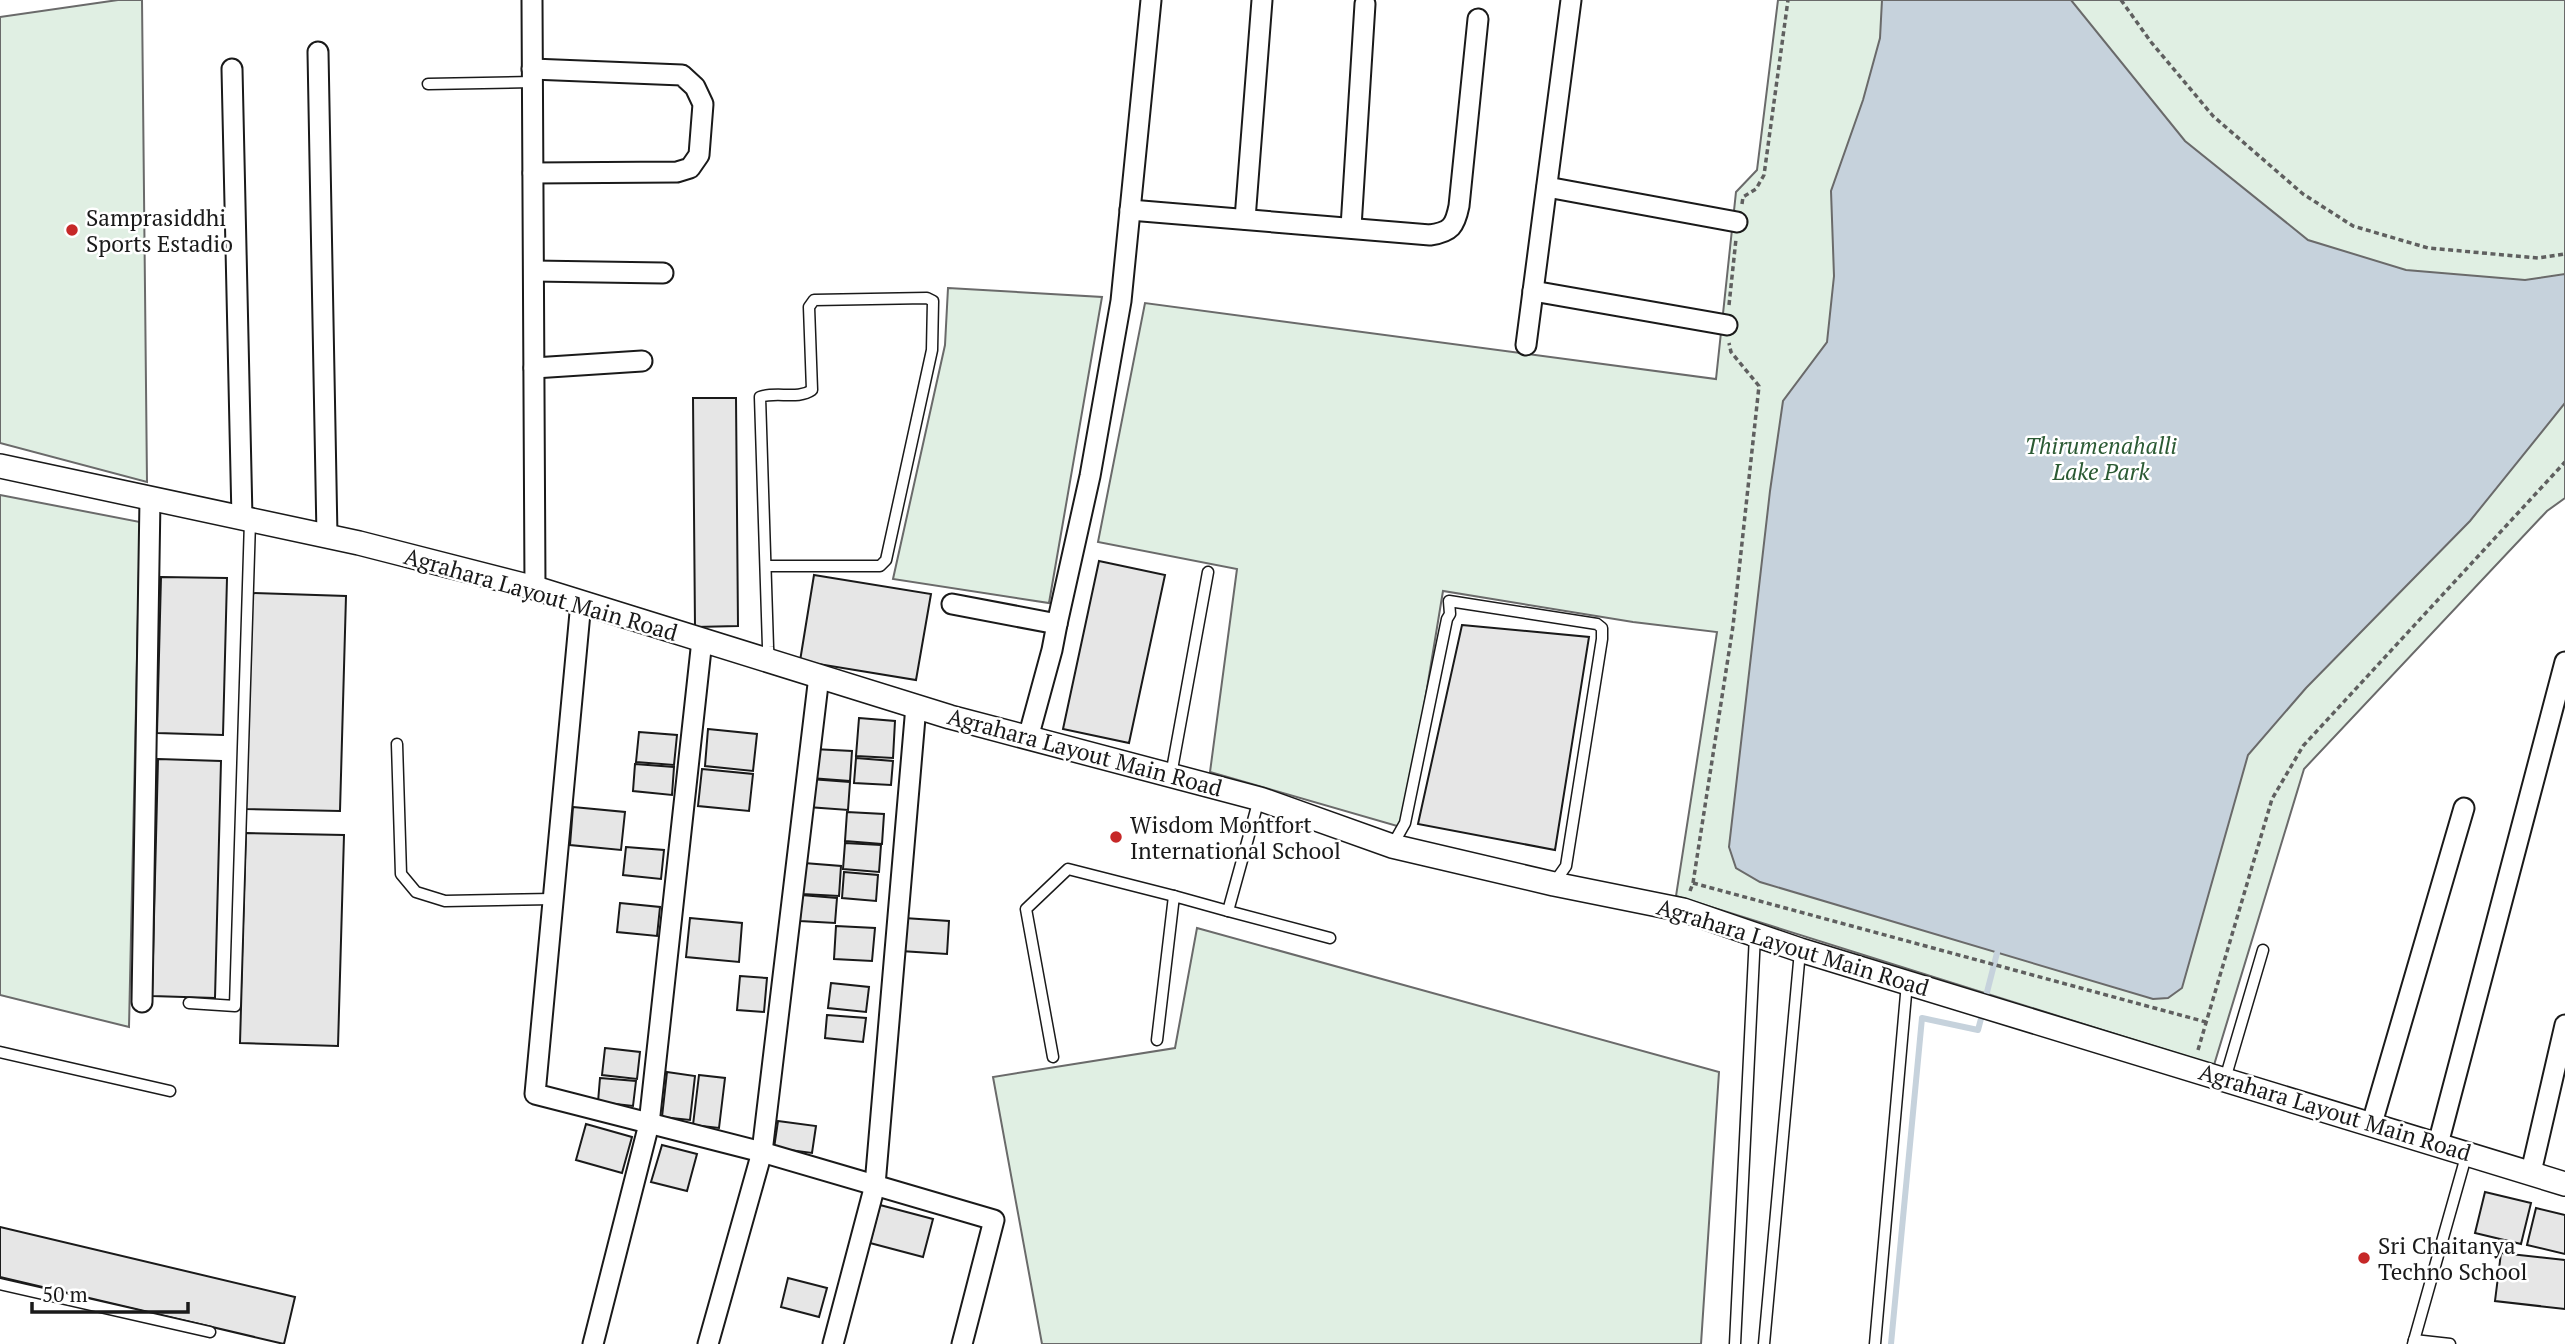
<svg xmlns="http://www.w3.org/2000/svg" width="2565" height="1344" viewBox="0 0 2565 1344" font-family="'PT Serif',serif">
  <rect width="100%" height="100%" fill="#fff"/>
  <g fill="#e0efe3" stroke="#6a6a6a" stroke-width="2">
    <polygon points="118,0 142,0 147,482 0,443 0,17"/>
    <polygon points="1778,0 2565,0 2565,498 2547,511 2304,769 2214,1065 1676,896 1717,632 1633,622 1443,591 1404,828 1210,772 1237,569 1098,542 1145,303 1716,379 1736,192 1757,170"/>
    <polygon points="948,288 1102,297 1049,603 893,579 945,345"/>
    <polygon points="0,495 140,522 129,1027 0,995"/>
    <polygon points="1197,928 1719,1072 1701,1344 1042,1344 993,1077 1175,1048"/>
  </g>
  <polygon fill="#c6d2dc" stroke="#6a6a6a" stroke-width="2" points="1882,0 2071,0 2185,141 2308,240 2406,270 2525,280 2565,274 2565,403 2470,521 2306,688 2248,755 2182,988 2168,998 2153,999 1760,882 1736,868 1729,847 1770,491 1783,401 1827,342 1834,276 1831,191 1863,100 1880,38"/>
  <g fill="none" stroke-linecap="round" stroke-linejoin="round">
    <g stroke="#c6d2dc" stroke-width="6">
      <polyline points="1985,1000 1997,953"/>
      <polyline points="1891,1344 1922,1018 1978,1030 1983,1011"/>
    </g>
  </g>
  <g fill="#e6e6e6" stroke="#1a1a1a" stroke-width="2">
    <polygon points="693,398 736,398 738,626 695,627"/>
    <polygon points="1099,561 1165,575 1129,743 1063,729"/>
    <polygon points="814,575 931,594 916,680 800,661"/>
    <polygon points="161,577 227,578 223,735 157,733"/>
    <polygon points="252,593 346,596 340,811 246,809"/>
    <polygon points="1462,625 1589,637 1555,850 1418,824"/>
    <polygon points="859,718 895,721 893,758 856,756"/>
    <polygon points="708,729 757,734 753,771 705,766"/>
    <polygon points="639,732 677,735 674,765 636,762"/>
    <polygon points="813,749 852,751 850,781 810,778"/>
    <polygon points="856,758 893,761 891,785 854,783"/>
    <polygon points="158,759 221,761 215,998 152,996"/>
    <polygon points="635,764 674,767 672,795 633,791"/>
    <polygon points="702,769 753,774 749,811 698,806"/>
    <polygon points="810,779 850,782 848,810 808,807"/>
    <polygon points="573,807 625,812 621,850 570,845"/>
    <polygon points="847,812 884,814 882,844 845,841"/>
    <polygon points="246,833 344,835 338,1046 240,1043"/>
    <polygon points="845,843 881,845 879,872 843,869"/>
    <polygon points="626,847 664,850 661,879 623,875"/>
    <polygon points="804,863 841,866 839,896 802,894"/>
    <polygon points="844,872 878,875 876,901 842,898"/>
    <polygon points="801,895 837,898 835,923 800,921"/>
    <polygon points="620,903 660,907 657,936 617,932"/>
    <polygon points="690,918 742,923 739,962 686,957"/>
    <polygon points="904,918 949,921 947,954 901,951"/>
    <polygon points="836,926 875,928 872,961 834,959"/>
    <polygon points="740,976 767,978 764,1012 737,1010"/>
    <polygon points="831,983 869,987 866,1012 828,1008"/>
    <polygon points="827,1015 866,1018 863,1042 825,1038"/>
    <polygon points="605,1048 640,1052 637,1079 602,1075"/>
    <polygon points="667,1072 695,1076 690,1120 662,1117"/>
    <polygon points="699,1075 725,1078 719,1128 693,1125"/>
    <polygon points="600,1078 636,1081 633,1106 598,1102"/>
    <polygon points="778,1121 816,1126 812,1153 774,1148"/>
    <polygon points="586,1124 632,1137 622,1173 576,1160"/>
    <polygon points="662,1145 697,1154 687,1191 651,1182"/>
    <polygon points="2485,1192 2531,1203 2521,1244 2475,1233"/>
    <polygon points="880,1205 933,1219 923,1257 870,1243"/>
    <polygon points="2536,1208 2565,1215 2565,1254 2527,1245"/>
    <polygon points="0,1227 295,1297 284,1344 0,1277"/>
    <polygon points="2501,1253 2565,1260 2565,1309 2495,1301"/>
    <polygon points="788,1278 827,1288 819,1317 781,1307"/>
  </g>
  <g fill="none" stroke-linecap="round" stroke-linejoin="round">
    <defs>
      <g id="service">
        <polyline points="428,84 532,82"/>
        <path d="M766,566H880L886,560L932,350L933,301L927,298L814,300L809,307L812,390C798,400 776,391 760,397L768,647L769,661"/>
        <polyline points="397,744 401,874 416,892 445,901 553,899"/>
        <polyline points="1171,775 1208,572"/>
        <polyline points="1392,846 1405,823 1447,619 1450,614 1449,601 1597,624 1602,628 1602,639 1566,866 1554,883"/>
        <polyline points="1228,911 1330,938"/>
        <polyline points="189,1003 235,1006 250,521"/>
        <polyline points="1157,1040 1174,896 1228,911 1259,799"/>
        <polyline points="0,1052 170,1091"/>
        <polyline points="1053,1057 1026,909 1068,869 1174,896"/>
        <polyline points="2225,1079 2263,950"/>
        <polyline points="0,1284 210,1332"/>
        <polyline points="2414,1340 2450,1344"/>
        <polyline points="1735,1344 1755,935"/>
        <polyline points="1764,1344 1800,951"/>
        <polyline points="1875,1344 1907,983"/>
        <polyline points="2413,1344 2467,1153"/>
      </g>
      <g id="minor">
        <polyline points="532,0 535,588"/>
        <polyline points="318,52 327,536"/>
        <polyline points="232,69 242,518"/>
        <polyline points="532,69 682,75 695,87 703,104 699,155 690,168 677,172 533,173"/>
        <polyline points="1547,187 1737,222"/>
        <path d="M1130,210L1430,235C1451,232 1455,226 1459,206L1478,19"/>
        <polyline points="1245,219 1262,0"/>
        <polyline points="1351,227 1365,4"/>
        <polyline points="534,271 663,273"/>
        <polyline points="1533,291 1727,325"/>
        <polyline points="1526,345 1571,0"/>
        <polyline points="534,368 642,361"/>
        <polyline points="581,602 535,1094 762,1152 994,1220 962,1344"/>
        <polyline points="952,604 1057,624 1052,650 1028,738"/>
        <polyline points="1057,624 1090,476 1121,301 1151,0"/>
        <polyline points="142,1002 150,499"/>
        <polyline points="2372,1123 2464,808"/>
        <polyline points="2438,1144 2565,662"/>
        <polyline points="2531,1172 2565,1025"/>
        <polyline points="593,1344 649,1124 702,640"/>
        <polyline points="708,1344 762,1152 819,676"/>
        <polyline points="833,1344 875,1185 916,706"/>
      </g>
      <polyline id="tertiary" points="0,466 359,543 535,588 950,717 1260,799 1392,846 1554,884 1683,910 1800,950 2565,1184"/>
    </defs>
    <use href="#service" stroke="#1a1a1a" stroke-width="13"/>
    <use href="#minor" stroke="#1a1a1a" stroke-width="23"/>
    <use href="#tertiary" stroke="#1a1a1a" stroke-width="26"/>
    <g stroke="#5f5f5f" stroke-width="3.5" stroke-dasharray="5 3.5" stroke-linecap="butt">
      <polyline points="2121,0 2151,42 2213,116 2303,194 2353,226 2428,248 2538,258 2565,254"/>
      <polyline points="1742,204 1743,197 1756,189 1764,175 1788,0"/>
      <polyline points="1729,305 1736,239"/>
      <polyline points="1693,883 2206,1022"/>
      <polyline points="1690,891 1693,883 1733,626 1759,386 1731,352 1729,343"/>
      <polyline points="2198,1050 2272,799 2303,746 2565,462"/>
    </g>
    <use href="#service" stroke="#fff" stroke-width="10"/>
    <use href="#minor" stroke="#fff" stroke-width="19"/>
    <use href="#tertiary" stroke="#fff" stroke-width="23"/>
  </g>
  <g fill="#c62828" stroke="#fff" stroke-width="2.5">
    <circle cx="72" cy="230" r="7"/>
    <circle cx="1116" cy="837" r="7"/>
    <circle cx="2364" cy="1258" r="7"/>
  </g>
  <g text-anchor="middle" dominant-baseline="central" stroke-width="5" stroke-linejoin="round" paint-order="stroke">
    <g font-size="23" fill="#1a1a1a" stroke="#fff" text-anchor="start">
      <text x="86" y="217">Samprasiddhi<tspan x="86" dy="26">Sports Estadio</tspan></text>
      <text x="1130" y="824">Wisdom Montfort<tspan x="1130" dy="26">International School</tspan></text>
      <text x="2378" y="1245">Sri Chaitanya<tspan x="2378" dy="26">Techno School</tspan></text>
    </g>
    <g font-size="23" font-style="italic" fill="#2b5a34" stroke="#fff">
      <text x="2101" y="445">Thirumenahalli<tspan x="2101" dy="26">Lake Park</tspan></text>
    </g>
    <g font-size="23" fill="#1a1a1a" stroke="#fff">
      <text transform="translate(541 594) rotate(16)">Agrahara Layout Main Road</text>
      <text transform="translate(1085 752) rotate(15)">Agrahara Layout Main Road</text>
      <text transform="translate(1793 947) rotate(17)">Agrahara Layout Main Road</text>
      <text transform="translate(2335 1112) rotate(17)">Agrahara Layout Main Road</text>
    </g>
  </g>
  <path d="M32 1302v10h156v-10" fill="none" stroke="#1a1a1a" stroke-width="3.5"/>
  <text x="42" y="1302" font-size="21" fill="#1a1a1a" stroke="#ffffff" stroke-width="5" paint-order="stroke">50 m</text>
</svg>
